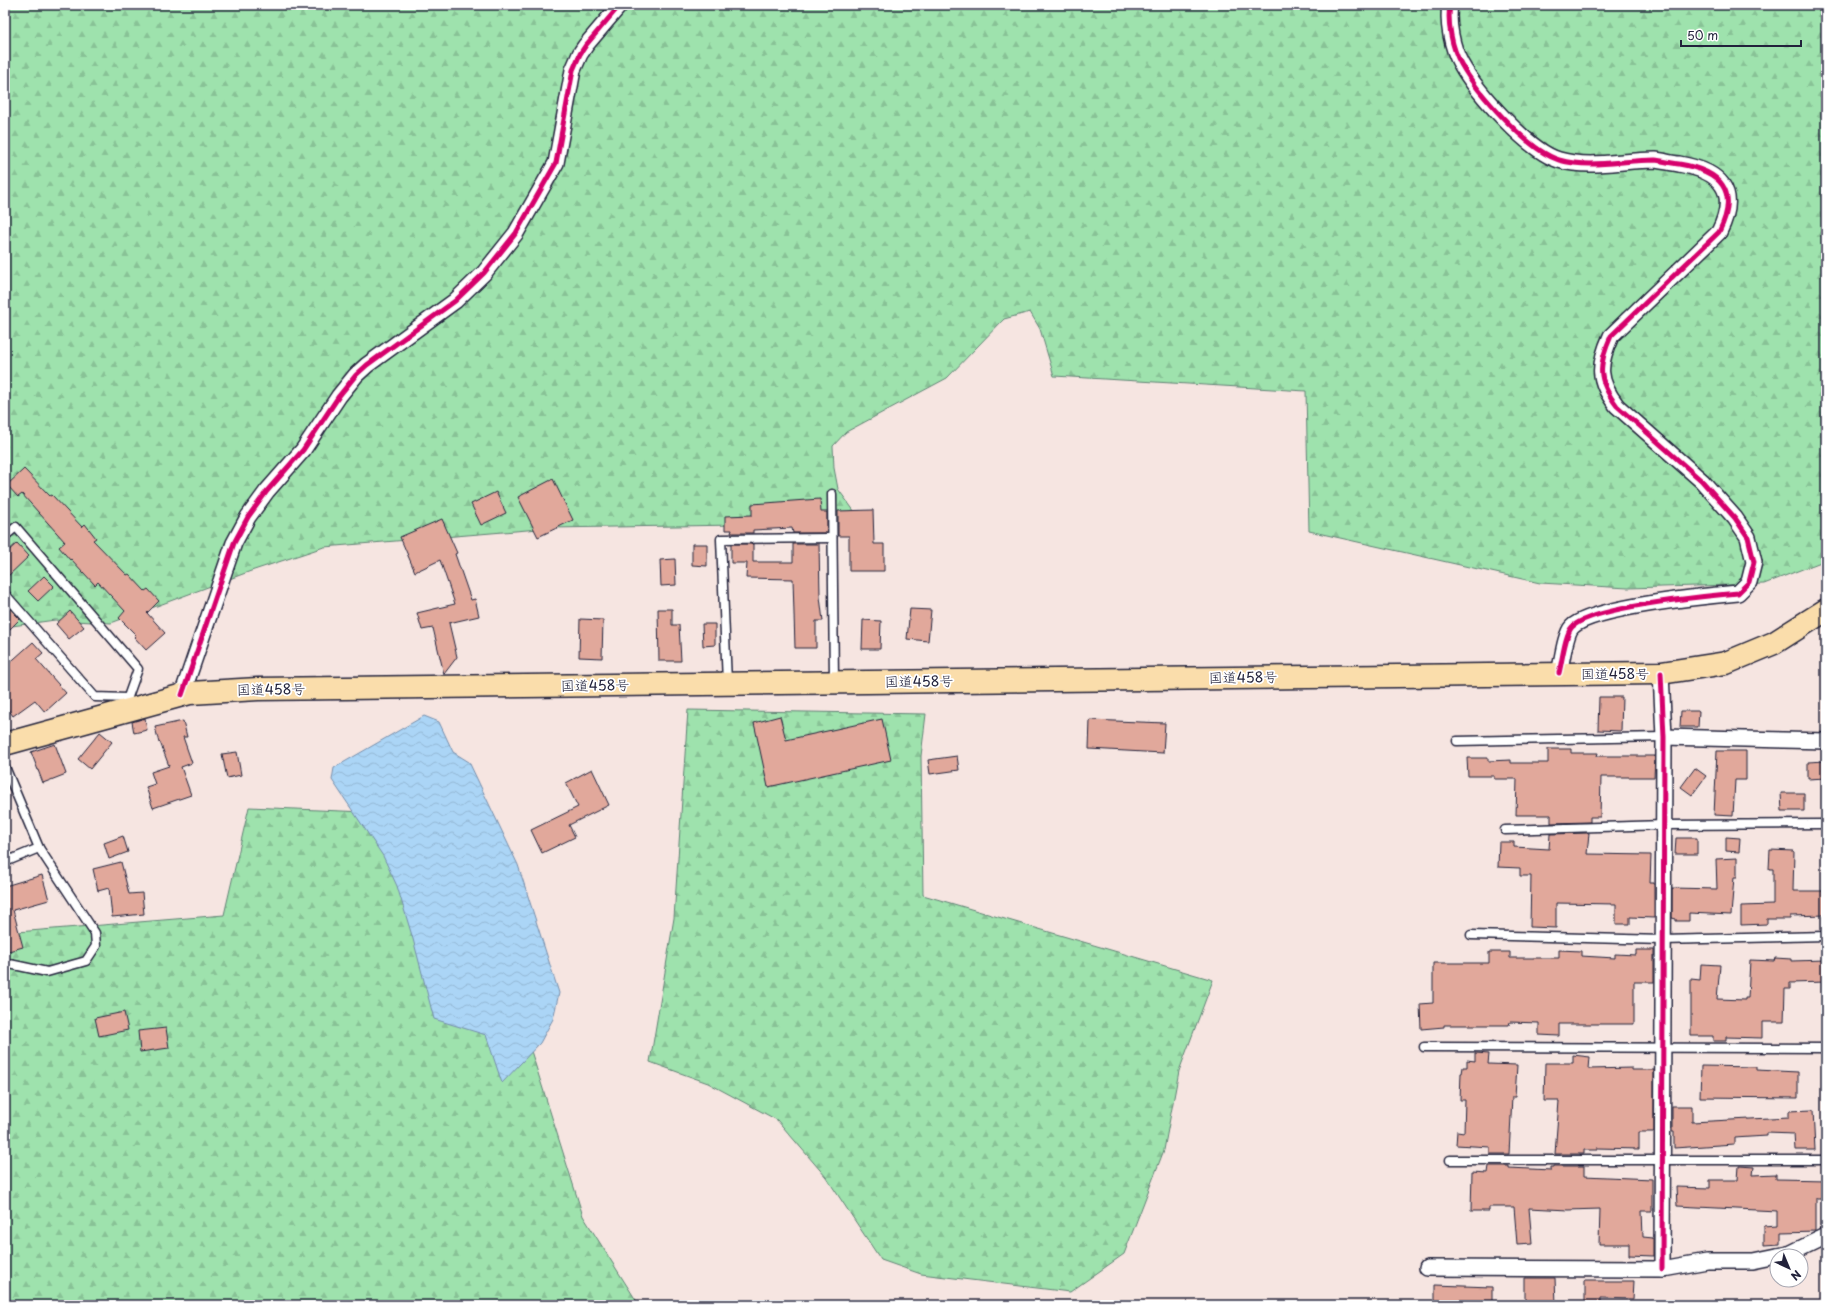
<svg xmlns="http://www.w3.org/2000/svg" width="1831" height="1310" viewBox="0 0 1831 1310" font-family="'Playpen Sans','Klee One',sans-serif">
  <defs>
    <pattern id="forest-firs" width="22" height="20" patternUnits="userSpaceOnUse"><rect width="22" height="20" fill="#9ee2ad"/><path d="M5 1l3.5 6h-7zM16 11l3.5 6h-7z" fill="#88c296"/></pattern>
    <pattern id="water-waves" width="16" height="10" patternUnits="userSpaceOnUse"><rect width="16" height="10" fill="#abd5f6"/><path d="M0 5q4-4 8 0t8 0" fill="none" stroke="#93b7d4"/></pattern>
  </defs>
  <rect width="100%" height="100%" fill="#f6e5e1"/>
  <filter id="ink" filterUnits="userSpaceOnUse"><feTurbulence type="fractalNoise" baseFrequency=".025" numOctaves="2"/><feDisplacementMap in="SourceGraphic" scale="8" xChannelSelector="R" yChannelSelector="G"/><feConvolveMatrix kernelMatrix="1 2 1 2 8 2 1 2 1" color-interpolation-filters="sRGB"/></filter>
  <g filter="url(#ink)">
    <g fill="url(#forest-firs)" stroke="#608274">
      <polygon points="5,5 1826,5 1826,560 1764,584 1628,588 1540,583 1309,531 1306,391 1054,376 1040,329 1030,312 1004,319 947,378 846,432 833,446 834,468 838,489 863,523 551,528 324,547 251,571 111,623 55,620 5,627"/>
      <polygon points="688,710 926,714 921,756 923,895 1213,980 1179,1071 1164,1150 1124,1254 1070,1292 921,1274 881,1260 826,1177 777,1120 708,1083 650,1062 674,918"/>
      <polygon points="249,807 457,816 583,1216 639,1305 5,1305 5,933 224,915"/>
    </g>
    <polygon fill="url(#water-waves)" stroke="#748dab" points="424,716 439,722 453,752 469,762 518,865 559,993 553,1019 540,1043 502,1083 486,1035 434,1019 413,939 397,886 383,856 332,780 334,768"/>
    <g fill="#e1a89b" stroke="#22223b">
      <polygon points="24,469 50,496 52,495 82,527 85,524 96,538 93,540 127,575 129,574 145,591 148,589 159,601 147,613 165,633 146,650 134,637 136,635 119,618 125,611 98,582 95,585 71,559 70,560 59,547 65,542 22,494 18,497 7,485"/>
      <polygon points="553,479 573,520 538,537 518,497"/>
      <polygon points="496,492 506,513 481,525 471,504"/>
      <polygon points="820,499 821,512 827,512 827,533 793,533 792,528 753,530 753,533 731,533 732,530 725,530 725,516 752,515 752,504"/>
      <polygon points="873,510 874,544 884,544 884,571 849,571 849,536 838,536 838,511"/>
      <polygon points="442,519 457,553 455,554 471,600 475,599 479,616 449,623 457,657 444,674 433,628 422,630 417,613 455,604 440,560 415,572 400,537"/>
      <polygon points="17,543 29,556 5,579 5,554"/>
      <polygon points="692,544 707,544 707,566 692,565"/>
      <polygon points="731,544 753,544 753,562 793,562 793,544 819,544 820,597 823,621 816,621 816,648 795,648 793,579 746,578 747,563 731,563"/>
      <polygon points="675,559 676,585 661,586 660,560"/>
      <polygon points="44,576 54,586 38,601 28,591"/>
      <polygon points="5,604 20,619 5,634"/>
      <polygon points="658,609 672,609 672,625 679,625 681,661 659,661"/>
      <polygon points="910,609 931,610 928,641 907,639"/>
      <polygon points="70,611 84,627 69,639 56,624"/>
      <polygon points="580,619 603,620 602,658 579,657"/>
      <polygon points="863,620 881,621 880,649 862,649"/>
      <polygon points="702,624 715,624 715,645 703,646"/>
      <polygon points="33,642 43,653 36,659 66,693 45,712 35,700 13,716 5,705 5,667"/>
      <polygon points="1599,697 1622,697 1621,731 1598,730"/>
      <polygon points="1681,711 1699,711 1698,727 1680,727"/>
      <polygon points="780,716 786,740 882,719 891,760 768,787 754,723"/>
      <polygon points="145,718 147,730 134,733 132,722"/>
      <polygon points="1090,720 1165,723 1163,753 1089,749"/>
      <polygon points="183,721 187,737 183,737 192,763 181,767 191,795 153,808 146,787 155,784 151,772 169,766 160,742 159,743 155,727"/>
      <polygon points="100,732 112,742 90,769 78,759"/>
      <polygon points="55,744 66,774 43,783 31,752"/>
      <polygon points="1548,749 1571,749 1571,753 1598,753 1597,756 1655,756 1654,777 1601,777 1600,817 1590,817 1590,822 1551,823 1551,815 1516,815 1517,779 1494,779 1494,776 1468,776 1467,758 1488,758 1488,761 1511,760 1511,763 1548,763"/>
      <polygon points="1717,751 1746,751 1746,780 1735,780 1733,816 1714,815"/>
      <polygon points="237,752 241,775 227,778 222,754"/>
      <polygon points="957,756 959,770 930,774 928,760"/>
      <polygon points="1826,761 1826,778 1808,779 1808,762"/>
      <polygon points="1695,768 1706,776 1692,795 1681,787"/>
      <polygon points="592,769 609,805 569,825 575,837 542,853 531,830 578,807 566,783"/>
      <polygon points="1781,793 1804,793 1804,811 1782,811"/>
      <polygon points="1589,833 1587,854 1651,855 1650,883 1654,883 1654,918 1630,917 1630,924 1616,924 1616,904 1556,903 1556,928 1530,927 1531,876 1520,876 1520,868 1498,867 1499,842 1514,842 1514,847 1549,849 1550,834"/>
      <polygon points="123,836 128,852 109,859 104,843"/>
      <polygon points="1726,837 1740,838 1739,852 1726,851"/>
      <polygon points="1676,838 1697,838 1697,854 1675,854"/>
      <polygon points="1770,850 1794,851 1793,891 1826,891 1826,915 1790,916 1790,919 1767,919 1767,924 1741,925 1741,906 1773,905 1773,869 1769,869"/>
      <polygon points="1737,858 1737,877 1734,877 1731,915 1689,913 1689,921 1676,921 1676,919 1672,918 1672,888 1717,889 1716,859"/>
      <polygon points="121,862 129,894 142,893 144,914 112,917 109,888 98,891 93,869"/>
      <polygon points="42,875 49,900 13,910 23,947 5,952 5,886"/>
      <polygon points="1559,950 1581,951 1581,956 1615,958 1615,954 1636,955 1636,950 1654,950 1654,982 1634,982 1634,1024 1559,1024 1559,1036 1539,1035 1539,1023 1510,1022 1509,1025 1444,1025 1444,1027 1421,1029 1420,1004 1433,1003 1433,963 1489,963 1489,952 1510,952 1510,958 1559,958"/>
      <polygon points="1775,958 1791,959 1791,961 1826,960 1826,982 1790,983 1790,989 1785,989 1784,1022 1762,1022 1762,1038 1726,1037 1726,1041 1713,1041 1713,1036 1691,1036 1691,979 1700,980 1701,964 1720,965 1717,999 1745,1000 1745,998 1748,998 1750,960 1774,961"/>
      <polygon points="124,1012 128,1030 99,1036 95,1018"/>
      <polygon points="166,1028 169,1048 140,1052 138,1031"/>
      <polygon points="1475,1053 1489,1054 1488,1064 1517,1065 1515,1097 1512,1097 1509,1154 1490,1154 1490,1147 1456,1145 1457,1131 1464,1132 1465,1100 1460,1100 1461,1073 1462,1073 1463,1067 1467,1067 1467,1060 1475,1061"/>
      <polygon points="1573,1055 1590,1057 1589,1069 1632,1068 1632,1070 1654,1070 1654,1132 1639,1132 1639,1149 1597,1148 1597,1150 1584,1150 1584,1154 1555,1154 1559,1101 1544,1101 1545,1063 1573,1063"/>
      <polygon points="1701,1066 1756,1067 1756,1070 1798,1072 1798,1098 1700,1097"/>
      <polygon points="1672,1106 1692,1106 1692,1122 1789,1117 1789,1111 1813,1110 1815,1150 1795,1150 1794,1134 1767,1133 1767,1136 1734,1138 1734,1144 1674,1148 1674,1132 1672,1132"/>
      <polygon points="1489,1166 1509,1166 1509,1168 1551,1170 1551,1167 1554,1167 1554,1166 1584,1166 1584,1176 1652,1179 1652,1211 1642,1211 1643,1237 1653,1238 1653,1256 1629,1255 1629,1244 1599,1244 1600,1209 1568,1210 1529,1208 1532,1243 1517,1244 1514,1207 1489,1207 1489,1211 1471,1211 1472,1172 1488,1173"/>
      <polygon points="1739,1166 1754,1167 1753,1175 1776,1174 1776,1179 1826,1180 1826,1198 1816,1198 1816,1231 1780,1232 1780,1244 1764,1245 1764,1226 1777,1225 1777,1211 1677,1206 1676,1187 1710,1188 1710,1180 1738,1180"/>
      <polygon points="1525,1278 1555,1278 1556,1305 1525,1305"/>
      <polygon points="1585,1281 1634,1281 1633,1299 1601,1298 1601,1305 1585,1305"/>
      <polygon points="1435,1285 1492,1287 1492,1305 1435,1305"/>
    </g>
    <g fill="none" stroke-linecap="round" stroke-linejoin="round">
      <defs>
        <g id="service">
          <polyline points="832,494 834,681"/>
          <polyline points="5,536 16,527 138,669 124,708"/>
          <polyline points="5,594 95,697 127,698"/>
          <polyline points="727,683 721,539 832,538"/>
          <polyline points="1457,741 1664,737"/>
          <polyline points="5,767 39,848 95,933 96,946 86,961 47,972 5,963"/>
          <polyline points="1505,830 1664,825 1826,824"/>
          <polyline points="5,862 39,848"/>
          <polyline points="1471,935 1663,940 1826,936"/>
          <polyline points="1424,1047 1826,1048"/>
          <polyline points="1450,1160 1826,1160"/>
        </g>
        <g id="minor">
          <path d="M1450,5C1447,23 1452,48 1461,64C1476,91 1528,151 1559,160C1590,169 1623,160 1655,160C1663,161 1671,163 1679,164C1720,171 1740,190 1719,232L1611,336C1598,365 1597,380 1617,406L1702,481L1735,518L1748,537L1754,562L1749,582L1738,593C1706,596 1592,607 1572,627C1565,634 1562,662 1559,673"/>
          <polyline points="1661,673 1664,737 1662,1269"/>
          <polyline points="182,695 234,543 248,517 267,491 303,450 339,396 356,375 367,365 455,301 484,273 516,233 556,163 573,70 580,54 586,45 620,5"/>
          <polyline points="1664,737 1826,741"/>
          <polyline points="1778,1256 1789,1254 1826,1236"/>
          <polyline points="1427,1268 1662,1269 1707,1261 1753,1261 1777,1256"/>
        </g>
        <polyline id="trunk" points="5,744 190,693 258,689 1661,673 1726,663 1774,643 1826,610"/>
      </defs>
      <use href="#service" stroke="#22223b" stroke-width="11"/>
      <use href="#minor" stroke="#22223b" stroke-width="18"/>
      <use href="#trunk" stroke="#22223b" stroke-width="25"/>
      <use href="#service" stroke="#fff" stroke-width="8"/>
      <use href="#minor" stroke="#fff" stroke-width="15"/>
      <use href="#trunk" stroke="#faddab" stroke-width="22"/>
      <defs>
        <g id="cycleway">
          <path d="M1450,5C1447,23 1452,48 1461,64C1476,91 1528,151 1559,160C1590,169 1623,160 1655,160C1663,161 1671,163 1679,164C1720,171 1740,190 1719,232L1611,336C1598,365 1597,380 1617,406L1702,481L1735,518L1748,537L1754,562L1749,582L1738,593C1706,596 1592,607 1572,627C1565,634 1562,662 1559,673"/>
          <polyline points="1661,673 1664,737 1662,1269"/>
          <polyline points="182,695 234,543 248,517 267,491 303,450 339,396 356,375 367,365 455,301 484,273 516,233 556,163 573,70 580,54 586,45 620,5"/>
        </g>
      </defs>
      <use href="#cycleway" stroke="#fff" stroke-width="8"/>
      <use href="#cycleway" stroke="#d6006c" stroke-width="5"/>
    </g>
  </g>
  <g text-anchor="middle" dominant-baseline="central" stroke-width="3.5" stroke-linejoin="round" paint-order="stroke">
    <g font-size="14" fill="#22223b" stroke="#fff">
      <text x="1615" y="673">国道458号</text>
      <text transform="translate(1243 677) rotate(-1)">国道458号</text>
      <text transform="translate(919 681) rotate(-1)">国道458号</text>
      <text transform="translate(595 685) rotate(-1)">国道458号</text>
      <text transform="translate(271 689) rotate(-1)">国道458号</text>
    </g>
  </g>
  <rect width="1831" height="1310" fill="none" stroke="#fff" stroke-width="20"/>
  <rect x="10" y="10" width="1811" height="1290" fill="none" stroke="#22223b" stroke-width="1.5" filter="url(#ink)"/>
  <g transform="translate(1789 1268) rotate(136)"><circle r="19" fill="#ffffff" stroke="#a7a7b1"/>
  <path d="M0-3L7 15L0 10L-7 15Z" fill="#22223b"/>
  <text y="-6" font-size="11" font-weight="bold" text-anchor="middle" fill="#22223b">N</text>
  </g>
  <path d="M1681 40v6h120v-6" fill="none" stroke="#22223b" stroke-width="2"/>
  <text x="1687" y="40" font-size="12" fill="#22223b" stroke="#ffffff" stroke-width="3" paint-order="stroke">50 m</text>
</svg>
